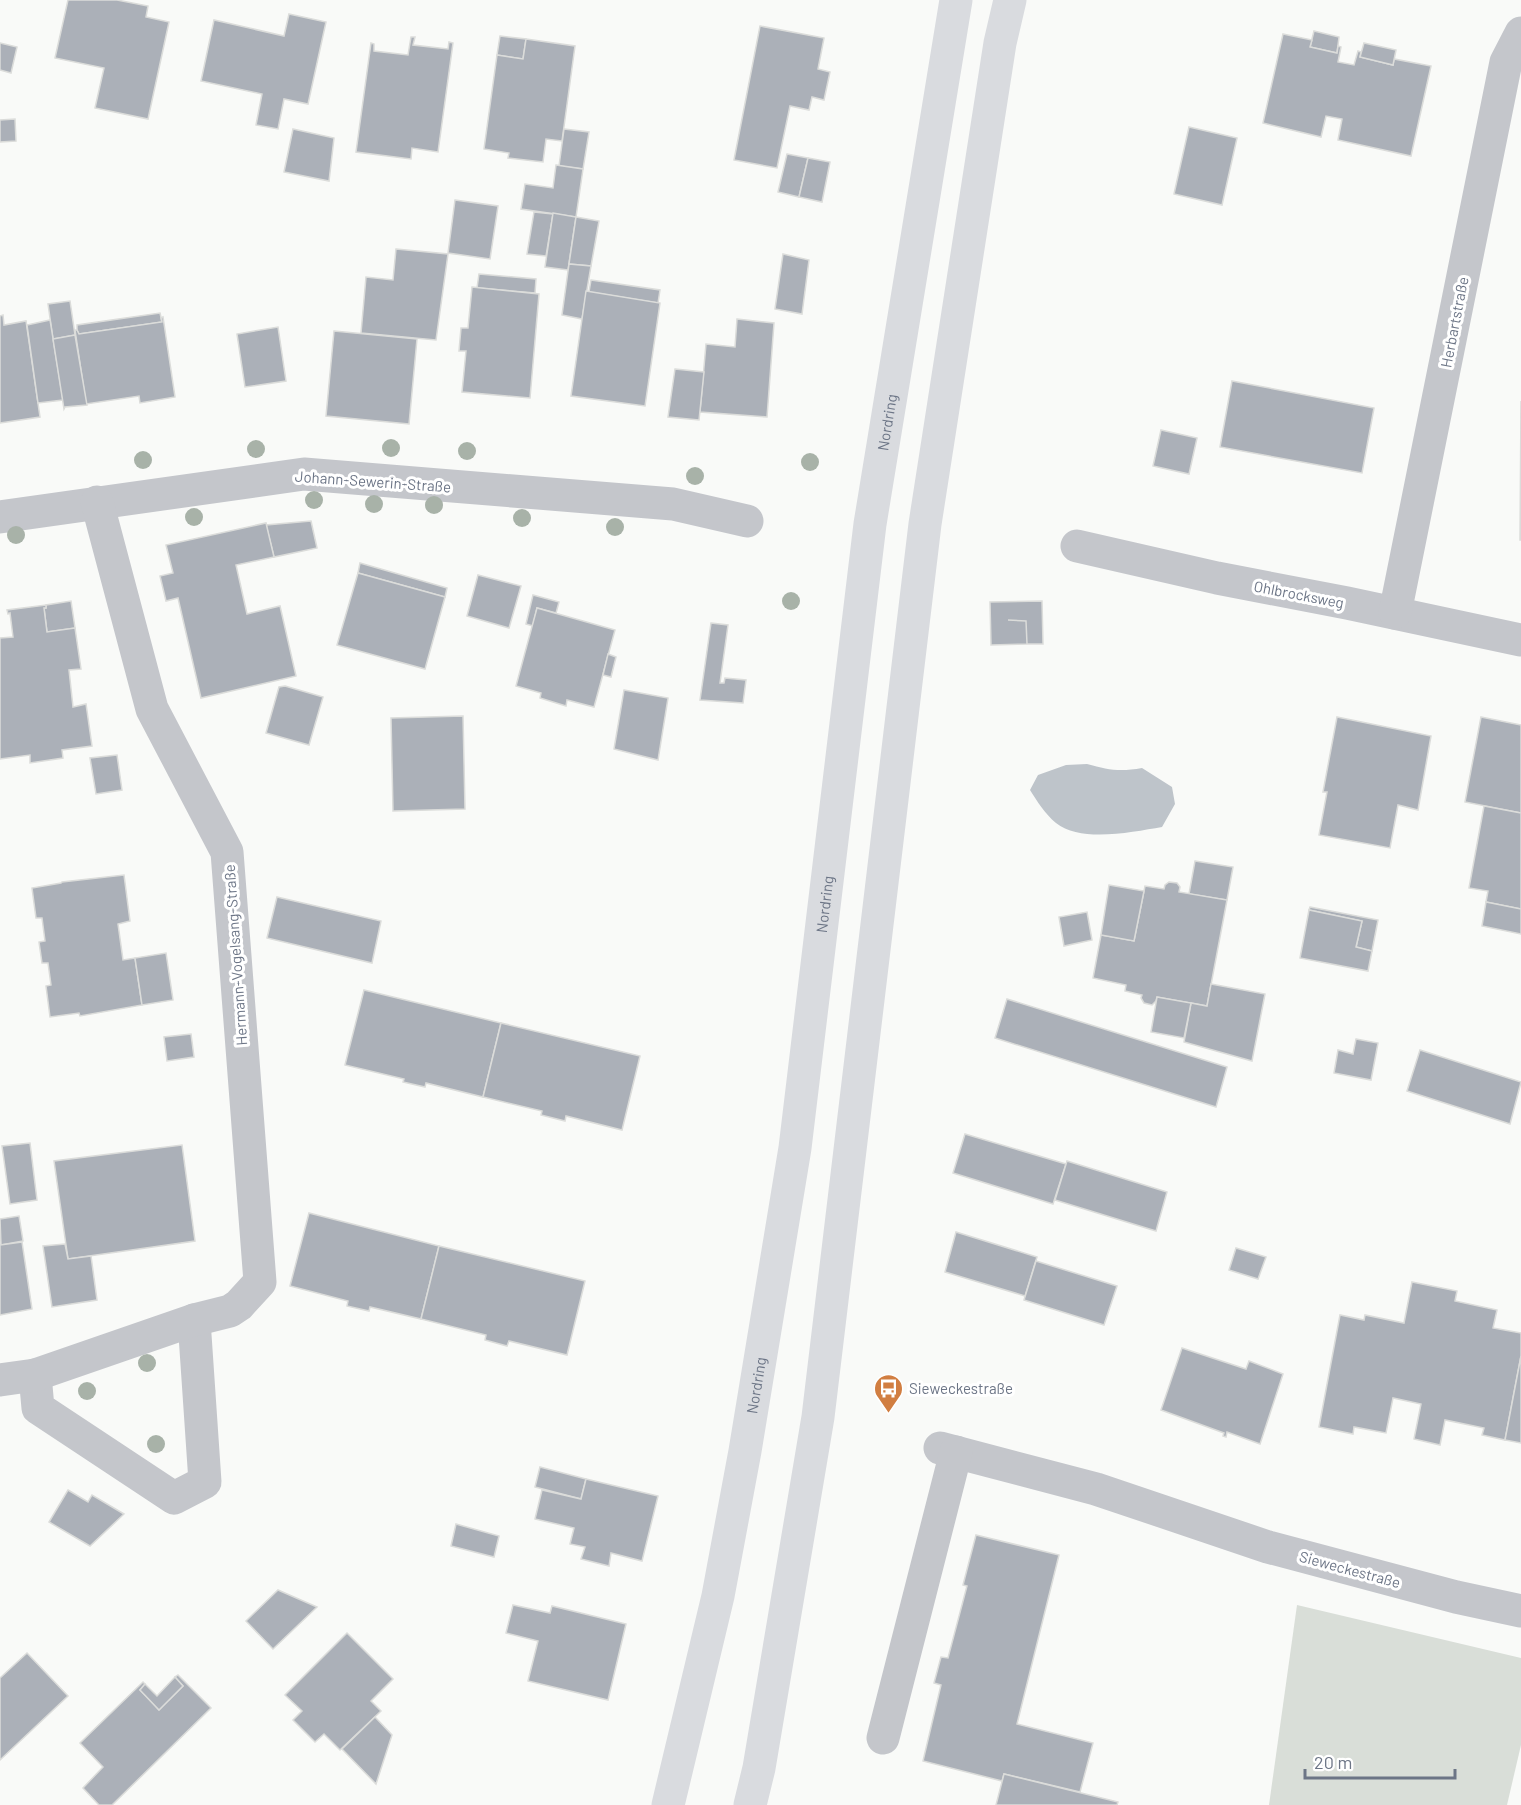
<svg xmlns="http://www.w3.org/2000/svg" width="1521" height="1805" viewBox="0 0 1521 1805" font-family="Barlow,sans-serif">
  <rect width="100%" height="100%" fill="#f9faf8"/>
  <polygon fill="#d9ded8" points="1297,1605 1521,1658 1521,1745 1507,1805 1269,1805"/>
  <path fill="#bec4ca" d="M1087,764C1108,770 1120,772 1142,768L1172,787L1175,804L1162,827C1132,832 1081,843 1056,823C1045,814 1037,801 1030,790L1038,775L1066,765Z"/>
  <g fill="#abb0b8" stroke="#dbdcda" stroke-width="1.5">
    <polygon points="68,0 117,0 148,6 146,17 169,22 148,119 95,108 104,68 55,58"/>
    <polygon points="289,14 326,22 308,104 284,99 278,129 256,125 262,94 201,81 214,20 284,36"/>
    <polygon points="760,26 824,38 818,69 830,72 824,100 812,97 809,110 790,106 777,168 734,160"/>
    <polygon points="1314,31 1339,37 1337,53 1310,47"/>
    <polygon points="1283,34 1312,40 1310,47 1337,53 1338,46 1341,47 1338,62 1354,65 1358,51 1361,52 1360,57 1393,65 1394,59 1431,66 1411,156 1338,140 1342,119 1326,116 1321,137 1263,123"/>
    <polygon points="500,36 526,39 523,59 497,55"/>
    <polygon points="411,37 415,37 413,45 448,49 449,42 453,43 438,152 412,148 411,159 356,152 371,43 374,44 374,51 408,55"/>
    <polygon points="526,39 575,46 562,141 546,139 543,162 508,158 509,153 484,149 497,55 523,59"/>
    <polygon points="0,43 17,47 11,73 0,70"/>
    <polygon points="1364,43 1396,50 1393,65 1360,57"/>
    <polygon points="15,119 16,141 0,142 0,120"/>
    <polygon points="1189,127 1237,138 1222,205 1174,194"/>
    <polygon points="293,129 334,138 329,181 284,172"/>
    <polygon points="564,129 589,132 583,169 559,166"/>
    <polygon points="787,154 808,158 799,197 778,192"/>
    <polygon points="808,158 830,162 822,202 799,197"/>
    <polygon points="556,165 583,169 576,217 521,209 525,184 553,188"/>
    <polygon points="455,200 498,206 490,259 448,253"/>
    <polygon points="534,212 553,214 546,256 527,254"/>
    <polygon points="553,213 576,217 568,270 545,267"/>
    <polygon points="576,217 599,221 591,266 569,264"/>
    <polygon points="396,249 448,254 436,340 361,333 366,277 393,280"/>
    <polygon points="783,254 809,260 802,314 775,309"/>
    <polygon points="569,264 591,266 582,319 562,315"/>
    <polygon points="479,274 536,279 535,293 477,288"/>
    <polygon points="591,280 660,290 658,303 589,292"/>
    <polygon points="472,287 539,294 530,398 462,392 466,351 459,351 461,328 468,328"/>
    <polygon points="586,291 660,303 645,406 571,396"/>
    <polygon points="70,301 75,335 53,339 48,304"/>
    <polygon points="160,313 162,322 79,334 77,330 77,325"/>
    <polygon points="3,315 4,325 26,321 40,417 0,423 0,316"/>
    <polygon points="163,317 175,397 140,403 139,396 86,404 75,330 77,330 79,334 162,322 161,318"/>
    <polygon points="737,319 774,323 767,417 700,412 706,344 735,347"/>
    <polygon points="50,320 63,400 38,403 27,325"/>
    <polygon points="278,327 286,381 245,387 237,334"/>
    <polygon points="334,331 417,339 409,424 326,416"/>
    <polygon points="75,335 87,405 65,407 64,409 53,339"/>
    <polygon points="675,369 704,372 699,420 668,417"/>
    <polygon points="1232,381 1374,408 1362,473 1220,447"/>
    <polygon points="1521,401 1521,540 1520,540"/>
    <polygon points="1161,430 1197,438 1189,474 1153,466"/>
    <polygon points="311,521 317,548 274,557 266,525"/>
    <polygon points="266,523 274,557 236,565 247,614 280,606 296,676 201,698 178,598 166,601 160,576 173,573 166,545"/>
    <polygon points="360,563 447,588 445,597 358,573"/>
    <polygon points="358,573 445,597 425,669 337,645"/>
    <polygon points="478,575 521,586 509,628 467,616"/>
    <polygon points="533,595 559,602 556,613 537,608 533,626 526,624"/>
    <polygon points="71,601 75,628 47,632 44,608 46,608 46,605"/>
    <polygon points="1042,601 1043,644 1027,644 1026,621 1008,620 1026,621 1027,644 991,645 990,602"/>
    <polygon points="46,605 46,608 44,608 47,632 75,628 81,669 69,670 73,707 86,704 92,746 62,750 63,758 30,763 30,755 0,759 0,638 13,637 10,613 8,614 7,610"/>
    <polygon points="537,608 615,630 594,707 567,700 566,706 540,698 541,693 516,686"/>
    <polygon points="711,623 728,625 720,683 724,683 725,678 746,680 743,703 700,700"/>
    <polygon points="608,654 616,657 611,677 603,675"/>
    <polygon points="285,686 323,697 309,745 266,733 279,687"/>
    <polygon points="624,690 668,698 658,760 614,749"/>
    <polygon points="463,716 465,809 393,811 391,718"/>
    <polygon points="1337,717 1431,736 1418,810 1398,805 1390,848 1319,835 1327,792 1323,792"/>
    <polygon points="1481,717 1521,725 1521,813 1465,802"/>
    <polygon points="117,755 122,790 96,794 90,758"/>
    <polygon points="1484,806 1521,813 1521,909 1486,902 1488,891 1469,888"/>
    <polygon points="1195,861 1233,867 1227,900 1189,894"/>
    <polygon points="124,875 130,921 118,924 123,960 135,958 142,1005 80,1016 79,1013 50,1017 46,986 51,985 48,963 42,963 39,942 45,941 42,918 36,918 32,888 61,883 62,882"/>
    <polygon points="1169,882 1177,883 1180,887 1179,892 1227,900 1207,1006 1157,997 1156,1001 1152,1005 1144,1003 1141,998 1142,995 1125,991 1126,985 1093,978 1101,935 1134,941 1145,886 1164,889 1165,885"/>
    <polygon points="1109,885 1144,891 1134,941 1101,935"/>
    <polygon points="277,897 381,921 372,963 267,938"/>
    <polygon points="1486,902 1521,909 1521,934 1482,926"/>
    <polygon points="1310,907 1378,920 1372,951 1356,947 1362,921 1309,910"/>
    <polygon points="1309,910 1362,921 1356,947 1372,951 1368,971 1300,958"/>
    <polygon points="1087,912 1092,940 1064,946 1059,917"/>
    <polygon points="166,953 173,1000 142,1005 135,958"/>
    <polygon points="1211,984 1265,994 1252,1061 1184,1042 1191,1003 1207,1006"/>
    <polygon points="364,990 501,1023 483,1097 426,1083 425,1087 403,1082 404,1079 345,1065"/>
    <polygon points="1157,997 1191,1003 1184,1038 1151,1032"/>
    <polygon points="1007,999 1227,1067 1216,1107 995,1038"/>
    <polygon points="501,1023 640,1056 622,1130 566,1116 565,1121 541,1115 542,1111 483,1097"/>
    <polygon points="191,1034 194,1057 167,1061 164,1037"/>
    <polygon points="1356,1039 1378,1043 1371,1080 1334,1073 1338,1050 1353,1054"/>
    <polygon points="1420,1050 1521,1082 1510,1124 1407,1091"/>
    <polygon points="965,1134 1066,1164 1053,1204 953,1173"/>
    <polygon points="30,1143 37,1200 10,1204 2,1146"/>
    <polygon points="182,1145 195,1241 68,1259 54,1161"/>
    <polygon points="1067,1161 1167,1192 1156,1231 1055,1200"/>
    <polygon points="309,1213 439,1246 421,1319 370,1307 369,1311 347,1306 348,1301 290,1286"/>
    <polygon points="19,1216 23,1241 1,1245 0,1219"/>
    <polygon points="956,1232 1037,1257 1025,1296 945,1272"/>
    <polygon points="22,1242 32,1309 0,1315 0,1245"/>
    <polygon points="65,1244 68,1259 91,1256 97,1300 52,1307 43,1246"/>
    <polygon points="439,1246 585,1281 567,1355 509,1341 507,1346 485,1340 486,1335 421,1319"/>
    <polygon points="1236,1248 1266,1257 1258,1279 1229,1270"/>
    <polygon points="1036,1261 1117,1286 1104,1325 1024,1300"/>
    <polygon points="1412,1282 1457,1291 1455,1301 1497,1310 1493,1328 1521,1333 1521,1356 1505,1440 1482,1435 1484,1428 1445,1420 1440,1445 1414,1439 1421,1404 1393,1398 1386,1433 1354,1427 1353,1434 1319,1427 1340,1315 1364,1320 1365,1315 1404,1323"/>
    <polygon points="1182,1348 1246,1369 1249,1361 1283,1374 1260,1444 1227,1432 1226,1437 1223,1436 1224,1433 1161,1410"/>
    <polygon points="1521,1356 1521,1443 1505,1440"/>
    <polygon points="540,1467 586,1479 581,1499 535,1487"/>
    <polygon points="586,1479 658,1496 642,1561 611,1553 609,1566 581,1559 585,1547 570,1544 574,1528 535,1519 542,1490 581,1499"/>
    <polygon points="68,1490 88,1502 92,1495 124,1514 90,1546 49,1522"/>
    <polygon points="456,1524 499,1536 494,1557 451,1546"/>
    <polygon points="976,1535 1059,1555 1017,1724 1093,1743 1080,1792 1004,1774 1002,1781 923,1761 941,1685 934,1683 941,1657 948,1658 967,1586 963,1585"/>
    <polygon points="278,1590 317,1607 273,1649 246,1621"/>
    <polygon points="513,1605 550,1613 552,1606 626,1624 608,1700 528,1681 538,1641 506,1633"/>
    <polygon points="347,1633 393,1679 371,1701 381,1711 340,1750 324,1734 315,1742 293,1720 302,1711 285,1695"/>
    <polygon points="27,1653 68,1696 0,1760 0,1678"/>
    <polygon points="178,1675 211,1708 112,1805 99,1805 83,1788 103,1767 80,1743 143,1682 145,1684 140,1690 159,1710 183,1686 175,1677"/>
    <polygon points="175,1677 183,1686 159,1710 140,1690 145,1684 157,1696"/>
    <polygon points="375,1717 392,1735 376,1784 342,1749"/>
    <polygon points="1004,1774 1118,1802 1117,1805 996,1805"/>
  </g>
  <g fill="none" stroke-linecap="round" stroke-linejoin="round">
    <g stroke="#c4c6cb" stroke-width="33">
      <polyline points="0,517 304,474 673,504 747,521"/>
      <polyline points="1077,546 1217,578 1347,603 1521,640"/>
      <polyline points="1395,613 1506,62 1521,33"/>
      <polyline points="35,1375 38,1408 174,1498 205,1482 194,1320"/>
      <polyline points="0,1380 35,1375 194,1320 230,1311 239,1305 260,1282 227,852 152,709 97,502"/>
      <polyline points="940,1448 1096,1489 1268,1547 1456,1597 1521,1611"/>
      <polyline points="883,1738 956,1452"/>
    </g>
    <g stroke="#d9dbdf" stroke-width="33">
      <path id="s1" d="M668,1805L718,1596L745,1451L795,1148L870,524L956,0"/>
      <polyline points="750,1805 759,1768 818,1417 925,524 1000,43 1010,0"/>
    </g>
  </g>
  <g fill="#a8b2a8">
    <circle cx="391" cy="448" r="9"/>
    <circle cx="256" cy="449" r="9"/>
    <circle cx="467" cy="451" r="9"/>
    <circle cx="143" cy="460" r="9"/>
    <circle cx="810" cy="462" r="9"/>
    <circle cx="695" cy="476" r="9"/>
    <circle cx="314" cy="500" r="9"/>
    <circle cx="374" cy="504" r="9"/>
    <circle cx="434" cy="505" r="9"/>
    <circle cx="194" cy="517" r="9"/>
    <circle cx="522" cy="518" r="9"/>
    <circle cx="615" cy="527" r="9"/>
    <circle cx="16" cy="535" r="9"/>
    <circle cx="791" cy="601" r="9"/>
    <circle cx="147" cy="1363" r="9"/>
    <circle cx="87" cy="1391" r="9"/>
    <circle cx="156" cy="1444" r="9"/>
  </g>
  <defs>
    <symbol id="bus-pin" viewBox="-11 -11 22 30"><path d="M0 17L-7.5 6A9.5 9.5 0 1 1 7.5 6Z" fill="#d17e41" stroke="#fff"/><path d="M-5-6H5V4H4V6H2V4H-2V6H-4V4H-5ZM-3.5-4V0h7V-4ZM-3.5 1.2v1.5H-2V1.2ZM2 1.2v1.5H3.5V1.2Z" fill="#fff"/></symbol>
  </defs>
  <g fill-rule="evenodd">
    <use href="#bus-pin" x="872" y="1372" width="33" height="45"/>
  </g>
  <g text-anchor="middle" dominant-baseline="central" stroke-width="6" stroke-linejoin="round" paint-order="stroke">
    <g font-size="15" fill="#6c7586" stroke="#fff">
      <text transform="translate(1454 322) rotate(-79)">Herbartstraße</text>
      <text stroke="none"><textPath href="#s1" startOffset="1401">Nordring</textPath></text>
      <text transform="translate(373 481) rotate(4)">Johann-Sewerin-Straße</text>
      <text transform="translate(1299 594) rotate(11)">Ohlbrocksweg</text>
      <text stroke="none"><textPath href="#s1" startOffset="915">Nordring</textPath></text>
      <text transform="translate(235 955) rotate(-94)">Hermann-Vogelsang-Straße</text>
      <text stroke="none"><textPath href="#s1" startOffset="429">Nordring</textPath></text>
      <text transform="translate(1350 1569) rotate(15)">Sieweckestraße</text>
    </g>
    <g font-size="15" fill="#6c7586" stroke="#fff" text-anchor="start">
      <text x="909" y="1388">Sieweckestraße</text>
    </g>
  </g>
  <path d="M1305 1769v9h150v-9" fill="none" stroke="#6c7586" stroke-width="3"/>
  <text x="1314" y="1769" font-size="18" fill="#6c7586" stroke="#ffffff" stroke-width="4.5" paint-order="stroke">20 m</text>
</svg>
